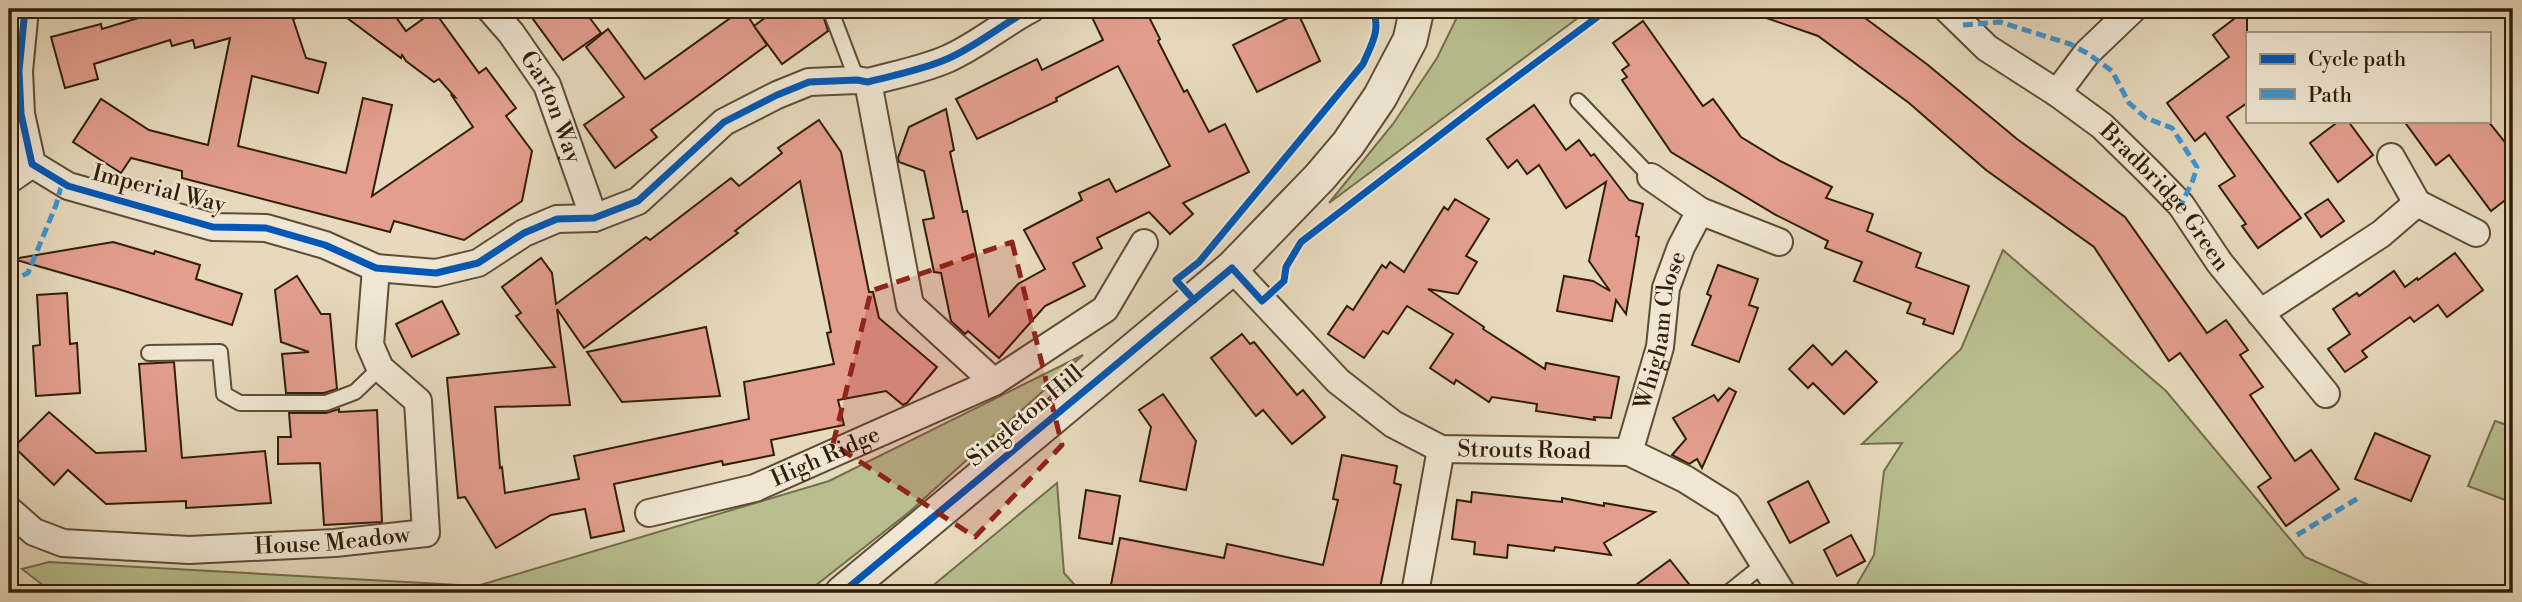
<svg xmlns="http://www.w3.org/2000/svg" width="2522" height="602" viewBox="0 0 2522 602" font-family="'Libre Bodoni',serif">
  <rect width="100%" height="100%" fill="#e6d9bc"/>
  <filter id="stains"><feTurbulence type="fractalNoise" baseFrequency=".00286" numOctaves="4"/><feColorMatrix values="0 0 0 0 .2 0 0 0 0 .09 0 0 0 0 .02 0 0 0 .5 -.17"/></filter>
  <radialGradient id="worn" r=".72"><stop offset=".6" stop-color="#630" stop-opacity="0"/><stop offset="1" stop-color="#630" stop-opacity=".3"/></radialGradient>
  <g fill="#b8be8e" stroke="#746e4b" stroke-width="2">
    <polygon points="1461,9 1590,9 1329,203 1393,124 1437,58"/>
    <polygon points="2003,250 2166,391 2305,557 2387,593 1852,593 1874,555 1884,471 1902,443 1862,444 1961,349"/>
    <polygon points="1083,355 908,513 806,593 53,593 22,569 49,562 477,586 829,481"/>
    <polygon points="2495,421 2513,427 2513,503 2468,486"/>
    <polygon points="1057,483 1064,573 1082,593 924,593"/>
  </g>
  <g fill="#e39e8e" stroke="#311e08" stroke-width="2" fill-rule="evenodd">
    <polygon points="180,9 302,9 303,16 293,19 306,58 326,63 318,93 252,76 238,146 346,173 363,98 392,105 372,196 473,127 452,96 455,97 439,79 434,82 406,61 402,55 401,58 335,9 390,9 406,31 434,11 479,73 486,68 516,108 506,116 532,151 522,201 464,240 394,221 390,232 182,178 182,171 131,158 121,173 73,142 101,99 149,130 208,145 230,38 195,48 193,40 172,46 170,40 94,64 98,79 65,88 51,37 101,24 102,29 158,12 159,15"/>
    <polygon points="549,9 583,9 601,33 563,60 533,19"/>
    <polygon points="743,9 767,45 651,130 657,137 615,168 584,125 624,97 586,47 608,29 645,79"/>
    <polygon points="777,9 821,9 828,31 782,64 754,26"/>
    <polygon points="1088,9 1145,9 1160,39 1158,41 1184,92 1187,90 1209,132 1225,124 1249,172 1183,203 1193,214 1170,234 1149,212 1097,238 1102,248 1073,263 1085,286 1045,306 999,358 968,331 965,334 951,321 941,273 934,272 923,220 934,218 924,171 899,162 898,158 909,127 946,109 954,150 950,152 963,212 967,211 989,316 1018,284 1045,269 1024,230 1082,200 1079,193 1109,179 1116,192 1170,166 1118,66 1056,98 1057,101 977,139 956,99 1037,59 1042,70 1103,40"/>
    <polygon points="1753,9 1853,9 1928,65 2017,139 2125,217 2207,333 2226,320 2248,350 2240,355 2263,387 2250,395 2295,461 2311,450 2339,489 2286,526 2258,487 2271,478 2180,353 2169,361 2094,247 1986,170 1909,103 1818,36 1752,13"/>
    <polygon points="2247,9 2247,103 2227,117 2301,218 2258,248 2242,226 2246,224 2219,186 2235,176 2205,133 2195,141 2167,103 2229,57 2213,35"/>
    <polygon points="1298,13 1320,61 1257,92 1233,45"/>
    <polygon points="1643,21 1703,106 1713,99 1741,137 1780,161 1832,187 1826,198 1873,214 1867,231 1921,253 1916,267 1969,286 1953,334 1923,324 1925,319 1907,313 1911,303 1854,281 1862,262 1825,248 1828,241 1776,215 1671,152 1622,80 1627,77 1622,70 1629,65 1613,43"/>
    <polygon points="1534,105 1566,150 1579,140 1591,156 1594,154 1629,200 1643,204 1636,236 1639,237 1626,314 1616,300 1612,321 1557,311 1564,276 1593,281 1610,291 1589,261 1606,182 1566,208 1539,165 1527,174 1517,160 1508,168 1487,139"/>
    <path d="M819,120L841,152L869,292H873L879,318L937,367L907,403L903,405L886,391L838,400L844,425L771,440L774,455L723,465L722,461L614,484L624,531L591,538L585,509L551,515L496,548L465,497L458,498L447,378L555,367L516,316L521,313L502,287L541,258L552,273L556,304L646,237L650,240L731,178L739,186L782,153L778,148ZM800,181L831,332L827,333L834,364L744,382L749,419L574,456L579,479L505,493L502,467L500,468L495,407L570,405L557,309L584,348L738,233L735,231Z"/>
    <polygon points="2339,121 2348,121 2373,155 2338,182 2310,143"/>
    <polygon points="2404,121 2488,121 2513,152 2513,194 2491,211 2449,155 2436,165"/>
    <polygon points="1455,199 1489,219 1466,256 1477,262 1458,294 1428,289 1484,327 1483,329 1545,369 1546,363 1619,377 1611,418 1594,417 1595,420 1536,411 1537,404 1492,397 1489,402 1456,380 1454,384 1430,368 1453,334 1407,306 1388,334 1383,331 1364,358 1328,334 1347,306 1353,310 1382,265 1386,268 1390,262 1404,272 1444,207 1448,210"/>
    <polygon points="2328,199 2344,221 2321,237 2305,214"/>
    <polygon points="113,242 154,254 155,251 200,265 196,279 242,294 232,325 118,289 13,259"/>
    <polygon points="2455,253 2483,290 2447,317 2438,305 2414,322 2410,317 2362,351 2367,357 2345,372 2328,349 2350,334 2333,309 2357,293 2359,296 2394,271 2405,287 2417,278 2418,280"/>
    <polygon points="1718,265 1758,279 1749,305 1758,308 1739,362 1692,345 1711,296 1707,294"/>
    <polygon points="297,276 321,314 330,314 337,389 324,393 286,393 282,354 309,352 281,342 275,290"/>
    <polygon points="67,293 70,344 77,343 80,393 36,396 33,346 40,345 37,295"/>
    <polygon points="442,301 459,334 412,357 396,324"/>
    <polygon points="706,327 720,396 622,402 587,352"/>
    <polygon points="1242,334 1250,344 1254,342 1297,395 1303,390 1325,417 1292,444 1263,410 1256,416 1211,358"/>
    <polygon points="1813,345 1832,365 1846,351 1877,382 1844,414 1813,383 1808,388 1789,369"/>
    <polygon points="174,362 182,458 265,451 271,503 186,508 186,501 106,504 68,470 54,485 14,447 49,412 96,453 146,451 139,364"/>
    <polygon points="1729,388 1736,392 1702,468 1697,459 1689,464 1672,455 1686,439 1673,418 1714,395 1718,401"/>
    <polygon points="1163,394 1196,441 1186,490 1140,481 1151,427 1139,410"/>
    <polygon points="339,409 339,412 377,410 382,522 324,525 320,463 278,464 278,437 291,437 289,413 326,413"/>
    <polygon points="2375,433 2430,456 2411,501 2355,479"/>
    <polygon points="1342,455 1397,466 1394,483 1401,485 1379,593 1243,593 1200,587 1199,593 1155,593 1111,585 1120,538 1224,558 1227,544 1323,565 1338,500 1333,499"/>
    <polygon points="1808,481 1829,522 1790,543 1768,502"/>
    <polygon points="1086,490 1120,496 1112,544 1079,538"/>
    <polygon points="1472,492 1562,502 1562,498 1604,506 1604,503 1655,512 1604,543 1611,555 1555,547 1554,551 1508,545 1507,558 1474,554 1475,542 1452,539 1457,500 1471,502"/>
    <polygon points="1851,535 1865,561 1837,576 1824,550"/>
    <polygon points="1670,560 1696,593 1625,593"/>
  </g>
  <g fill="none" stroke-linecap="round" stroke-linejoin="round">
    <defs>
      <g id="service">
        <polyline points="830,9 857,80"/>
        <polyline points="1578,101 1651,177"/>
        <polyline points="149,353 220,352 224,394 240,403 326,403 355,392 380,368"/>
        <polyline points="1729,592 1764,564"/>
      </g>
      <g id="minor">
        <path d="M25,9L19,71L21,114L32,164L68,186L213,227L266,228L325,245L376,268L436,273L478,263L524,233L557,219L594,218L638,201L724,122L777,95L809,82L857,80L868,82C894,75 922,70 947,59C977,46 1002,24 1031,9"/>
        <path id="s1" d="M490,9L511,33L547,85L594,218"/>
        <path id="s2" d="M1947,9L1987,48L2057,93L2102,126L2148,171L2181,205L2219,262L2326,394"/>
        <polyline points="868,82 910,305 994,382"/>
        <polyline points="2057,93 2087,53 2133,9"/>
        <polyline points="2391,157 2417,203 2476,233"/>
        <polyline points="1651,177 1700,211 1779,242"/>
        <polyline points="9,180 32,164"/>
        <path id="s3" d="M1232,268L1338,381L1393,424L1441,449L1629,452L1685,479L1728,506L1782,593"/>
        <polyline points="2260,313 2381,234 2417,203"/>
        <path id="s4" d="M1629,452L1660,347L1666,288L1681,247L1700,211"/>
        <path id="s5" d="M9,510L34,532L63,543L189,550L335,543L426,533L418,401L380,368L370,345L376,268"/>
        <path id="s6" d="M649,513L755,488L994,382L1105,309L1144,243"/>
        <polyline points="1415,593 1441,449"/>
      </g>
      <polyline id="tertiary" points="842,593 1232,268 1320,177 1348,144 1380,97 1410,40 1417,9"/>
    </defs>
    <use href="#service" stroke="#5e4d35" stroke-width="18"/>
    <use href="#minor" stroke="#5e4d35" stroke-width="30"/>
    <use href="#tertiary" stroke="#5e4d35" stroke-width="37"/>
    <use href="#service" stroke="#efe6d3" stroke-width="14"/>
    <use href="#minor" stroke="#efe6d3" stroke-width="26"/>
    <use href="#tertiary" stroke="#efe6d3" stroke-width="33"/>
    <g stroke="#3d94d1" stroke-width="5" stroke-dasharray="10 5" stroke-linecap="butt">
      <polyline points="1963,25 2000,22 2070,44 2087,53 2112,71 2129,103 2146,118 2172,128 2197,167 2193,180 2181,205"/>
      <polyline points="9,282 28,273 56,205 62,183"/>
      <polyline points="2297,535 2360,497"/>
      <polyline points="9,582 21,593"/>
    </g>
    <defs>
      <g id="cycleway">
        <path d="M25,9L19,71L21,114L32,164L68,186L213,227L266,228L325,245L376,268L436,273L478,263L524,233L557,219L594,218L638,201L724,122L777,95L809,82L857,80L868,82C894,75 922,70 947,59C977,46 1002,24 1031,9"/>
        <path d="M1194,300L1176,280L1199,262L1363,64C1371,45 1382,29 1372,9"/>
        <polyline points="842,593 1232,268 1262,301 1284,281 1286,267 1301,242 1483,102 1608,9"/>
      </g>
    </defs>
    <use href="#cycleway" stroke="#efe6d3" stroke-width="11"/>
    <use href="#cycleway" stroke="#0057b8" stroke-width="7"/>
  </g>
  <path fill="#8f2418" fill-opacity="0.2" stroke="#8f2418" stroke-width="5" stroke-dasharray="14 9" stroke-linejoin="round" d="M1012,242L1062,445L975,537L833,444L871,291Z"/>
  <g text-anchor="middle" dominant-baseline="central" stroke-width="5" stroke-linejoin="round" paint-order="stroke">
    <g font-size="23" fill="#311e08" stroke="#efe6d3">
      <text stroke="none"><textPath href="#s1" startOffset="117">Garton Way</textPath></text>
      <text transform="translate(159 189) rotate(14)">Imperial Way</text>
      <text stroke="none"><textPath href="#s2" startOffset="290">Bradbridge Green</textPath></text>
      <text stroke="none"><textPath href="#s4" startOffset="126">Whigham Close</textPath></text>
      <text transform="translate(1025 416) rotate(-40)">Singleton Hill</text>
      <text stroke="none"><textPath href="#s3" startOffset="362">Strouts Road</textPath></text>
      <text stroke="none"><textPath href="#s6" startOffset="186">High Ridge</textPath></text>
      <text stroke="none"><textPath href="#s5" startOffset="334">House Meadow</textPath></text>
    </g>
  </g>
  <rect width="2522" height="602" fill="none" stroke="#e6d9bc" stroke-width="35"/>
  <rect x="10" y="10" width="2501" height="581" fill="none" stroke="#311e08" stroke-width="3.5"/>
  <rect x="18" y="18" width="2487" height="567" fill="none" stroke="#311e08" stroke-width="2"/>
  <rect x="2246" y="32" width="245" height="91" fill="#efe6d3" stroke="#a39682" stroke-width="2"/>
  <rect x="2260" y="54" width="35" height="10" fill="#0057b8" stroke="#a39682" stroke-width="2"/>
  <text x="2308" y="66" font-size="21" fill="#311e08">Cycle path</text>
  <rect x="2260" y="89" width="35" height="10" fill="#3d94d1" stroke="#a39682" stroke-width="2"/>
  <text x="2308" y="102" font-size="21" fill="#311e08">Path</text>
  <rect width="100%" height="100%" filter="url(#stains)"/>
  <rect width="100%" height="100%" fill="url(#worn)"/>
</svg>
